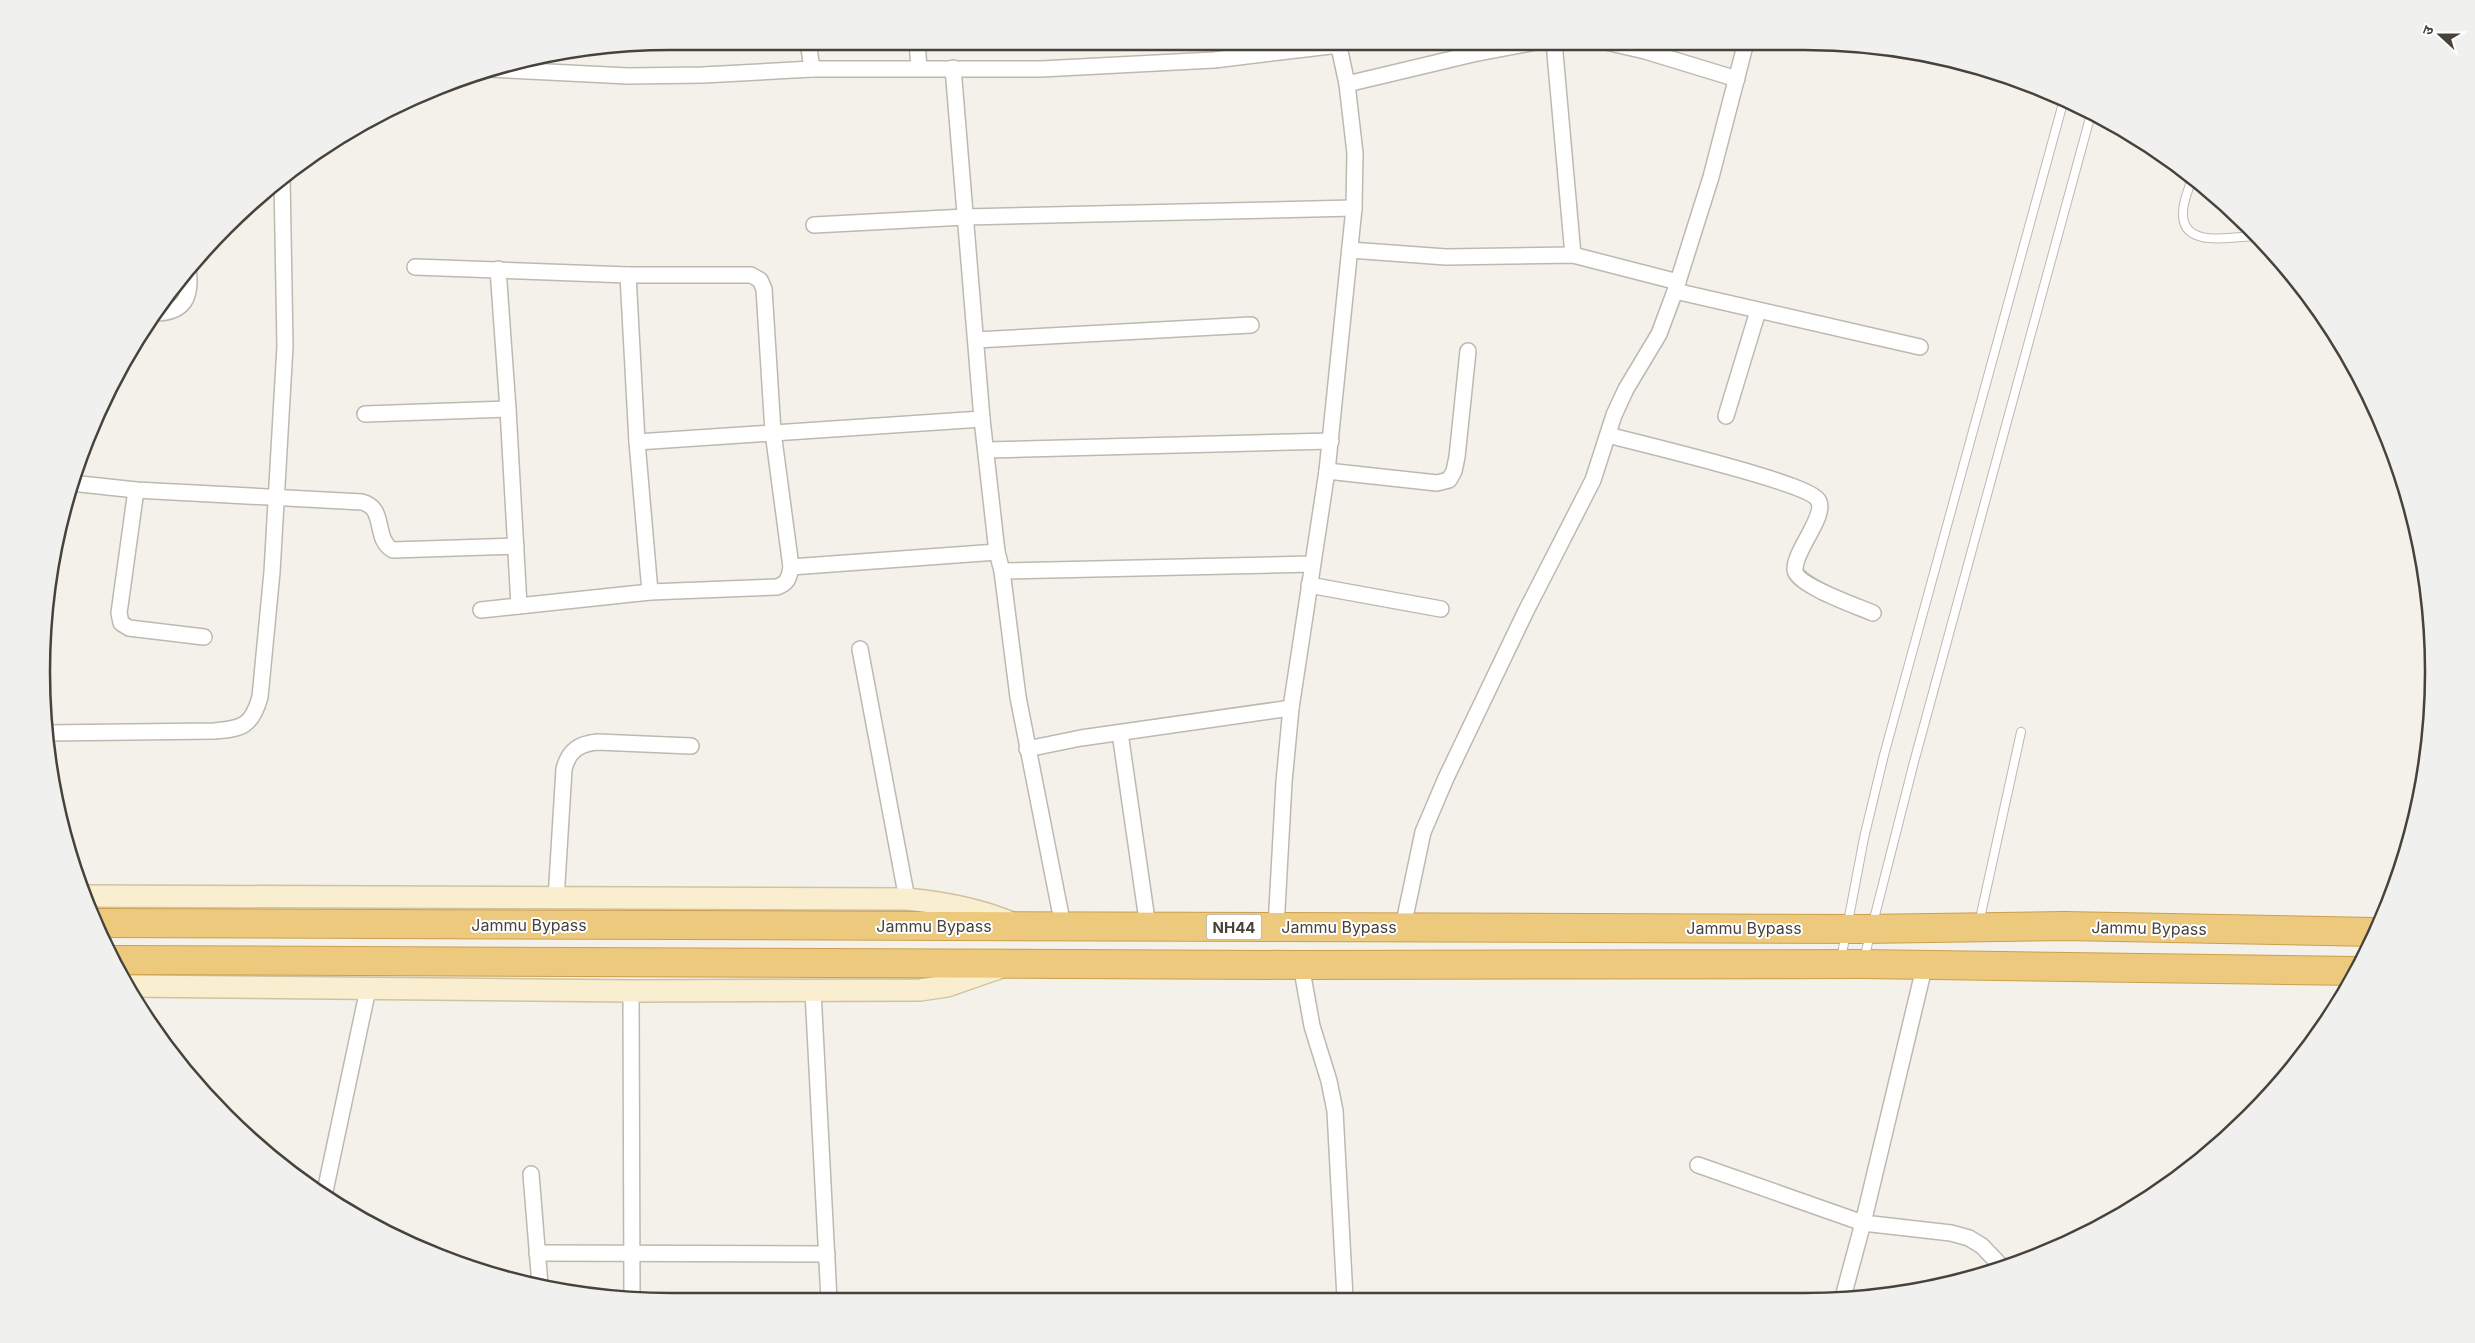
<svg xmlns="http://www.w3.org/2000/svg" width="2475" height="1343" viewBox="0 0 2475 1343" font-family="Inter,'Noto Sans Devanagari',sans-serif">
  <rect width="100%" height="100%" fill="#f4f1eb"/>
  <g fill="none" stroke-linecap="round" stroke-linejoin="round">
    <defs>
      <g id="lane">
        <path d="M2192,178C2189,189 2183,201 2183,212C2181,249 2231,237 2255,236"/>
        <polyline points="1873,923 1914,762 2091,114"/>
        <polyline points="1979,923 2021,732"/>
        <polyline points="1841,959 1864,838 1884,755 2063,103"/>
        <polyline points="1864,960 1870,934"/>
      </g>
      <g id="street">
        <polyline points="808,41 812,69"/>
        <polyline points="917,42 919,68"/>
        <polyline points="1554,42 1573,255"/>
        <polyline points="1606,42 1645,51 1737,79"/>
        <polyline points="953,68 982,419 997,552 1002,571 1018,697 1063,926"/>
        <polyline points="489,69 628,76 703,75 812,69 1041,69 1214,60 1339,45"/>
        <polyline points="1347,84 1473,54 1536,42"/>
        <polyline points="814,225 965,217 1354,208"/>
        <polyline points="1350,250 1446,257 1573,255 1678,282"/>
        <path d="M415,267L628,275H751L760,280L764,289L773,432L791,567C789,578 788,583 777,587L650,592L481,610"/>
        <polyline points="498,269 508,409 519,606"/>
        <polyline points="628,275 637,442 650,592"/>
        <polyline points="1675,291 1920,347"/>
        <path d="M154,313C185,313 192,297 188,268"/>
        <polyline points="976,340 1251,325"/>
        <polyline points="365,414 508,409"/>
        <polyline points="1726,416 1758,311"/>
        <path d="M1608,435C1638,443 1808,483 1818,500C1828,515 1794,550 1795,570C1796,585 1859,607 1873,613"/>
        <polyline points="637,442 982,419"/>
        <polyline points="986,450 1331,441"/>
        <polyline points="1327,471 1437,483 1449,480 1454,471 1457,457 1468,351"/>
        <path d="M71,483L136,490L362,502C387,508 373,540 393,550L516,546"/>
        <polyline points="136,490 119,613 121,623 129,628 204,637"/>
        <polyline points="791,567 997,552"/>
        <polyline points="1002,571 1312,564"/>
        <polyline points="1309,585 1441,609"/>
        <polyline points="860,649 907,899"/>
        <path d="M46,733L214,731C242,729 252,726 260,697L272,572L285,346L282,177"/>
        <polyline points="1120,733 1148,927"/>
        <polyline points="1027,749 1081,738 1291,708"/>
        <path d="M556,899L564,769C569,750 579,744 597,742L691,746"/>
        <polyline points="1276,927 1284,782 1291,708 1327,471 1354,208 1355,153 1347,84 1338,42"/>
        <polyline points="1403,927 1423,832 1446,778 1526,611 1593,480 1614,415 1626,389 1659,334 1675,291 1711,177 1746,42"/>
        <polyline points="1301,965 1312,1026 1329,1081 1335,1111 1345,1298"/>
        <polyline points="631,991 632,1300"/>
        <polyline points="813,991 829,1300"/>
        <polyline points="1698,1165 1863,1223 1951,1233 1969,1238 1982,1246 2004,1269"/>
        <polyline points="531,1174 540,1285"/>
        <polyline points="324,1196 368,989"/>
        <polyline points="537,1253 827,1254"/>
        <polyline points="1843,1297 1863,1223 1925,964"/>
      </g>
      <g id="secondary">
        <path d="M84,896L907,899C945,903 978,909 1012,923"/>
        <polyline points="129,986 631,991 920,990 947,986 999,968"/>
      </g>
      <g id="highway">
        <polyline points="95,923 1863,929 2064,926 2374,932"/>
        <polyline points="114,960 1301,965 1863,964 2356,971"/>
      </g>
    </defs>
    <use href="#lane" stroke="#beb9af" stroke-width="10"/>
    <use href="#street" stroke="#beb9af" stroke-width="18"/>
    <use href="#secondary" stroke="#cec3a0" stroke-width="24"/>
    <use href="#highway" stroke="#cc9f4d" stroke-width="30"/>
    <use href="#lane" stroke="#fff" stroke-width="8"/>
    <use href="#street" stroke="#fff" stroke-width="15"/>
    <use href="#secondary" stroke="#f9efd0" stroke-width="21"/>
    <use href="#highway" stroke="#edc97d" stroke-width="28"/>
  </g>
  <g text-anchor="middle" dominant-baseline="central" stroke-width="4" stroke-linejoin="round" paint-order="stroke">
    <rect fill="#fff" stroke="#7e7b75" stroke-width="1" x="1206.5" y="914.5" width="55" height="25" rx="4"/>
    <g font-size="15" font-weight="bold" fill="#47423a">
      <text x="1234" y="927">NH44</text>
    </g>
    <g font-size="16" fill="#47423a" stroke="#fff">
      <text x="529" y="925">Jammu Bypass</text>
      <text x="934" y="926">Jammu Bypass</text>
      <text x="1339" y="927">Jammu Bypass</text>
      <text x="1744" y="928">Jammu Bypass</text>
      <text transform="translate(2149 928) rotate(1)">Jammu Bypass</text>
    </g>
  </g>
  <path d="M0 0H2475V1343H0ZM671 50H1804A621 621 0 0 1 2425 671V672A621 621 0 0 1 1804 1293H671A621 621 0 0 1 50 672V671A621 621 0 0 1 671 50Z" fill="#f0f0ef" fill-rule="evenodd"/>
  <path fill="none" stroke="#47423a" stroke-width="2.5" d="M671 50H1804A621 621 0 0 1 2425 671V672A621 621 0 0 1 1804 1293H671A621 621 0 0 1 50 672V671A621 621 0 0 1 671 50Z"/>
  <g transform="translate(2440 35) rotate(291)" stroke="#ffffff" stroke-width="4" paint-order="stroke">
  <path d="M0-4L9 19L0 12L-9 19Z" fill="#47423a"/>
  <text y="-8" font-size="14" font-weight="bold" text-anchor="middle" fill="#47423a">उ</text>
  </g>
</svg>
